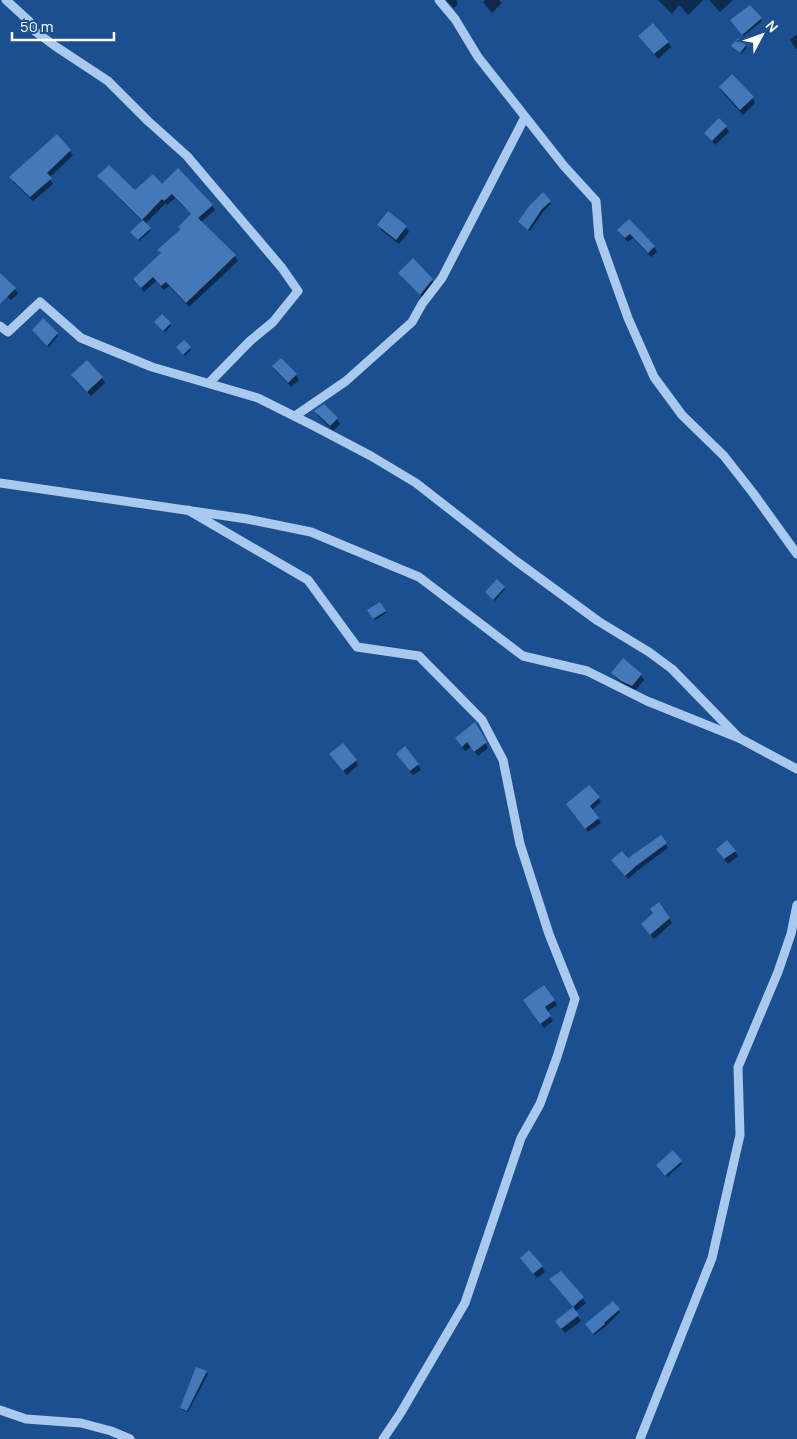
<svg xmlns="http://www.w3.org/2000/svg" width="797" height="1439" viewBox="0 0 797 1439" font-family="Manrope,sans-serif">
  <rect width="100%" height="100%" fill="#1b4f8f"/>
  <g fill="#0007">
    <polygon points="446,0 456,0 458,4 454,8"/>
    <polygon points="485,0 499,0 502,3 492,13 483,2"/>
    <polygon points="658,0 703,0 688,15 679,5 672,14"/>
    <polygon points="709,0 733,0 720,12"/>
    <polygon points="761,19 762,21 744,36 733,22"/>
    <polygon points="797,34 797,49 796,49 790,40"/>
    <polygon points="639,36 668,42 671,47 658,59"/>
    <polygon points="738,40 747,48 741,54 734,48"/>
    <polygon points="720,88 753,98 755,103 743,115 723,93"/>
    <polygon points="726,127 729,132 715,145 706,133"/>
    <polygon points="57,136 73,155 49,178 53,184 33,201 13,182 11,177"/>
    <polygon points="99,177 135,192 162,186 212,205 215,210 201,222 235,256 238,261 189,307 169,286 164,290 156,281 144,292 134,279 161,254 159,250 182,230 180,227 192,215 175,198 167,205 166,203 145,224 151,231 139,241 133,234 143,222 102,181"/>
    <polygon points="550,202 551,204 543,212 530,231 520,224 519,222"/>
    <polygon points="629,220 654,247 657,252 651,257 633,238 628,242 622,235 619,230"/>
    <polygon points="379,225 406,227 409,232 399,244 381,230"/>
    <polygon points="400,273 432,280 435,285 424,299 403,278"/>
    <polygon points="0,274 15,289 18,294 11,300 0,290"/>
    <polygon points="162,316 171,326 165,332 157,324"/>
    <polygon points="34,332 57,334 58,336 49,347"/>
    <polygon points="184,341 191,350 185,356 179,350"/>
    <polygon points="273,366 296,375 299,380 291,387 276,371"/>
    <polygon points="72,375 102,378 105,383 91,396 75,380"/>
    <polygon points="316,411 337,419 340,424 333,431 318,416"/>
    <polygon points="504,587 505,589 495,601 487,594"/>
    <polygon points="379,603 386,613 375,620 369,610"/>
    <polygon points="613,673 641,675 644,680 635,691 625,686 616,678"/>
    <polygon points="474,724 488,748 478,756 471,747 465,751 456,739"/>
    <polygon points="330,755 356,760 358,765 347,775"/>
    <polygon points="400,759 418,765 421,770 413,775"/>
    <polygon points="598,798 601,802 592,810 601,823 588,832 570,809"/>
    <polygon points="666,844 668,848 638,870 628,879 613,861 628,859"/>
    <polygon points="735,851 738,856 728,864 721,854"/>
    <polygon points="669,918 672,923 654,939 642,924"/>
    <polygon points="554,1000 557,1005 547,1012 553,1021 544,1028 528,1005"/>
    <polygon points="673,1152 682,1164 667,1177 658,1168"/>
    <polygon points="524,1263 542,1267 545,1272 537,1278"/>
    <polygon points="561,1273 586,1303 575,1312 581,1321 565,1333 556,1322 574,1308 553,1284"/>
    <polygon points="619,1310 620,1312 605,1327 594,1335 588,1326"/>
    <polygon points="206,1372 208,1374 188,1412 182,1410 181,1408"/>
  </g>
  <g fill="#4478b7">
    <polygon points="750,5 762,18 742,35 730,20"/>
    <polygon points="653,23 669,42 654,54 638,36"/>
    <polygon points="738,38 746,45 740,53 731,46"/>
    <polygon points="732,74 754,97 740,110 719,87"/>
    <polygon points="719,118 727,126 712,141 704,133"/>
    <polygon points="57,134 71,150 47,173 52,178 30,197 9,177"/>
    <polygon points="109,165 135,190 153,174 162,184 178,168 213,205 198,218 236,255 186,303 166,282 161,286 153,277 141,288 133,279 161,253 157,250 181,229 178,227 191,214 172,194 164,201 162,199 142,220 97,176"/>
    <polygon points="543,192 551,201 542,209 528,230 518,222 529,206"/>
    <polygon points="388,211 407,226 396,240 377,225"/>
    <polygon points="629,219 655,246 648,253 630,234 625,238 617,230"/>
    <polygon points="143,220 151,228 138,240 130,232"/>
    <polygon points="413,258 433,279 420,295 398,273"/>
    <polygon points="0,273 16,288 0,304"/>
    <polygon points="162,314 171,323 163,331 154,322"/>
    <polygon points="43,318 58,333 47,346 32,330"/>
    <polygon points="184,340 191,347 183,355 176,347"/>
    <polygon points="281,358 297,374 288,383 272,366"/>
    <polygon points="87,360 103,377 87,392 71,375"/>
    <polygon points="324,404 338,418 330,426 314,411"/>
    <polygon points="497,579 505,587 493,600 485,592"/>
    <polygon points="380,602 386,611 373,619 367,610"/>
    <polygon points="623,658 642,674 632,686 621,681 611,673"/>
    <polygon points="475,722 487,742 474,752 467,742 462,747 455,738"/>
    <polygon points="343,743 357,760 343,771 329,754"/>
    <polygon points="405,746 419,764 410,771 396,754"/>
    <polygon points="589,785 600,797 590,806 599,818 585,829 566,804"/>
    <polygon points="661,835 667,843 636,866 625,876 611,860 622,851 628,858"/>
    <polygon points="727,840 736,851 724,859 716,849"/>
    <polygon points="659,902 670,918 650,935 641,924 653,913 650,909"/>
    <polygon points="544,985 555,1000 545,1007 551,1016 540,1024 523,1000"/>
    <polygon points="673,1150 682,1161 665,1176 656,1165"/>
    <polygon points="529,1250 543,1266 533,1274 520,1258"/>
    <polygon points="561,1271 584,1297 573,1307 549,1279"/>
    <polygon points="613,1301 620,1309 604,1323 605,1324 593,1334 585,1324"/>
    <polygon points="573,1307 579,1315 561,1329 555,1321"/>
    <polygon points="196,1367 207,1371 187,1411 180,1408"/>
  </g>
  <g fill="none" stroke-linecap="round" stroke-linejoin="round">
    <g stroke="#a9c9ee" stroke-width="9">
      <polyline points="6,0 29,21 36,32 55,46 108,81 148,121 187,156 282,268 298,291 273,322 250,341 209,383"/>
      <polyline points="439,0 455,19 478,57 564,166 596,201 599,237 628,318 654,377 682,415 724,456 753,493 797,554"/>
      <polyline points="0,326 8,332 40,302 81,338 152,367 258,398 312,425 371,456 416,483 516,561 598,621 649,652 672,669 739,738"/>
      <polyline points="295,416 346,381 412,322 422,304 442,278 525,117"/>
      <polyline points="0,483 247,519 311,532 419,577 523,656 587,671 647,701 739,738 797,769"/>
      <polyline points="188,510 308,580 357,647 419,656 482,720 503,760 520,844 549,934 575,999 557,1057 540,1104 521,1138 465,1303 400,1414 383,1439"/>
      <polyline points="0,1410 26,1419 81,1423 111,1431 130,1439"/>
      <polyline points="640,1439 712,1258 740,1135 738,1067 778,972 791,934 797,905"/>
    </g>
  </g>
  <g transform="translate(762 35) rotate(49)" stroke="#1b4f8f" stroke-width="4" paint-order="stroke">
  <path d="M0-4L9 19L0 12L-9 19Z" fill="#ffffff"/>
  <text y="-8" font-size="14" font-weight="bold" text-anchor="middle" fill="#ffffff">N</text>
  </g>
  <path d="M12 32v8h102v-8" fill="none" stroke="#ffffff" stroke-width="2.5"/>
  <text x="20" y="32" font-size="15" fill="#ffffff" stroke="#1b4f8f" stroke-width="4" paint-order="stroke">50 m</text>
</svg>
